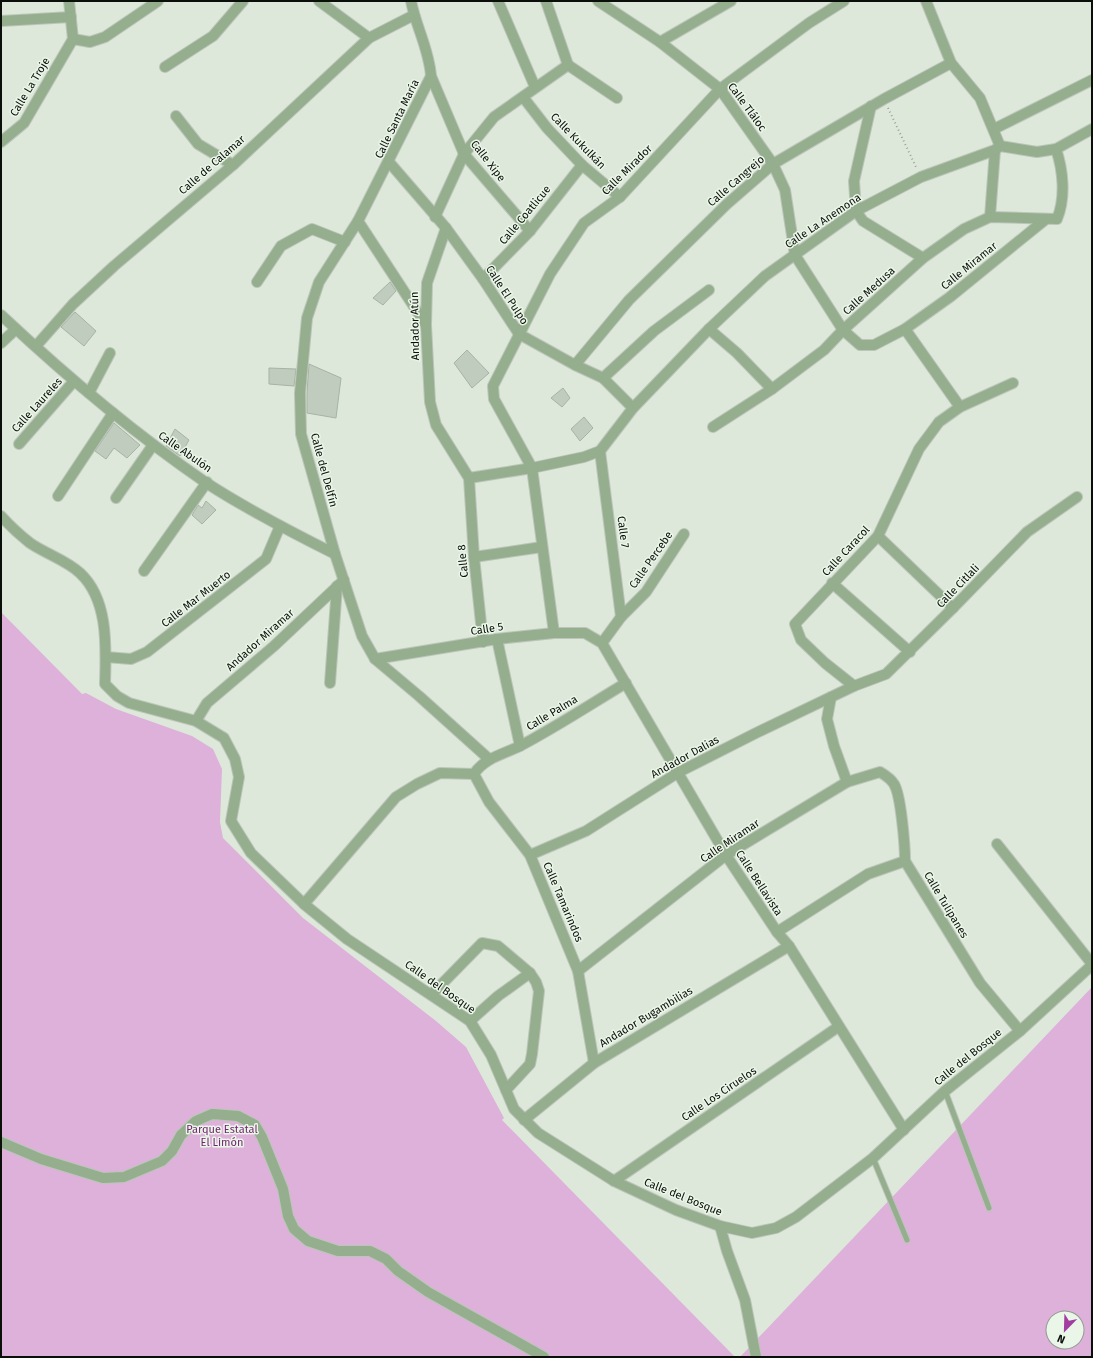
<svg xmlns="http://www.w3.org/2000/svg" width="1093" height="1358" viewBox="0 0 1093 1358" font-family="'Fira Sans',sans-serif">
  <rect width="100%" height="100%" fill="#dde8da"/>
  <g fill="#ddb1da" fill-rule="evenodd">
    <polygon points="1,612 82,694 86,693 116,709 192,736 213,749 222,769 220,822 223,838 303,918 436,1021 466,1047 504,1118 502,1120 735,1357 1,1357"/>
    <path d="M1092,987V1357H740ZM1053,1318H1077V1342H1053Z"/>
  </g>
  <g fill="#c0ccbe" stroke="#a7b3a5">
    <polygon points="390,282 396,291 383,305 373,298"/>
    <polygon points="75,312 96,331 84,346 61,327"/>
    <polygon points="467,350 489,373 472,388 454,363"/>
    <polygon points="309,364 341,378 336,418 307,413 307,393"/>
    <polygon points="269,368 296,369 294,386 269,384"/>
    <polygon points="563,388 570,398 562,407 551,398"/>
    <polygon points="584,417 593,428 580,441 571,429"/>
    <polygon points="114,423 140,445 127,458 114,448 106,459 95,451"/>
    <polygon points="175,429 189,440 180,456 166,446"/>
    <polygon points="206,501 216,510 202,524 192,515 198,505 202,508"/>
  </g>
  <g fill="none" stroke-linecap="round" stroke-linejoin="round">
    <defs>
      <g id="lane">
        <polyline points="945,1091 989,1208"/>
        <polyline points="873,1158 907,1240"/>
      </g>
      <g id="street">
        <polyline points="69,1 73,39"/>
        <polyline points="319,1 369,38"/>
        <path d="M411,1C416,27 429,49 431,76L358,221L319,282L307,318L300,393L301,434L335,554L362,636L375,659L419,696L489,759"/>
        <polyline points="498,1 535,87"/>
        <polyline points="546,1 568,65"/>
        <polyline points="598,1 660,42 720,89 773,164 785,190 795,255 843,330 860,345 874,345 905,329 950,297 1046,219"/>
        <polyline points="926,1 951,63 980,98 1000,146"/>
        <polyline points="1,21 71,17"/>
        <polyline points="73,39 90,42 105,37 158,1"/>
        <polyline points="660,42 731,1"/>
        <polyline points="568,65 617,98"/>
        <polyline points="165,67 213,36 243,1"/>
        <polyline points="431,76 464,154 530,231"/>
        <polyline points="523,97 547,128 582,165 620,197"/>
        <polyline points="871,106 854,181 856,211 863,221 923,258"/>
        <polyline points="176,116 198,144 233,165"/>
        <polyline points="994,129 1092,80"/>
        <polyline points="1,142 24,123 73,39"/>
        <polyline points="389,162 446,228 483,279 519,334 575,365 603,378 633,408"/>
        <polyline points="435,217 464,154 494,117 568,65"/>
        <polyline points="990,217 995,150"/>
        <polyline points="358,221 426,325"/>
        <polyline points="446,228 427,283 426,325 430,402 436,425 469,478 474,557 483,642"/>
        <polyline points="483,279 530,231 582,165"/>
        <polyline points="257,282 281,246 312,229 345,242"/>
        <path d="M1,315C65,375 132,432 205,482C246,509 291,532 335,554"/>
        <polyline points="709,329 737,353 772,389"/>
        <polyline points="905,329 960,407"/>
        <polyline points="1,343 16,329"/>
        <polyline points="36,346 73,304 114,266 233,165 369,38 414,15"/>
        <polyline points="575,365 629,300 727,204 773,164 884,99 951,63"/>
        <polyline points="603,378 654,331 709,290"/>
        <polyline points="89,393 110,353"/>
        <path d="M713,427L772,389L824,350L843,330L923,258L964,229L990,217L1057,219C1066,197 1063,170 1056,149"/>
        <polyline points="19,444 74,381"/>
        <polyline points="600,451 621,617"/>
        <polyline points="469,478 532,468 584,457 600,451 633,408 709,329 765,276 856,211 921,177 995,150 1000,146 1037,152 1056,149 1092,129"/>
        <polyline points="58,496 113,413"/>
        <polyline points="116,498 153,445"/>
        <path d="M1,516C10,526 20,535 30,543C46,554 66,560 80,573C109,600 106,648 105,684L117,696L129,703L196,721L224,738L235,759L239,777L231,821L251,853L304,904L347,939L470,1021L491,1055L514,1109L538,1133L614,1181L676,1210L720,1226L752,1233L776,1228L796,1217L873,1158L945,1091L1020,1031L1092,965"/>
        <polyline points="878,536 953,608"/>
        <polyline points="474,557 542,547"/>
        <polyline points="144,571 207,482"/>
        <polyline points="832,583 910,652"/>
        <polyline points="554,633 532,468 494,399 493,386 550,274 584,223 620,197 720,89 809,23 844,1"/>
        <polyline points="497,639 520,746"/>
        <polyline points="602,643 621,617 646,592 684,534"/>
        <polyline points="106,657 131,659 147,652 266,559 280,526"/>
        <polyline points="375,659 497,639 554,633 585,633 602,643 726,855 777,932 789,946 904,1130"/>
        <polyline points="330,683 337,586"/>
        <polyline points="854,686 825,663 801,640 795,624 878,536 919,449 939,422 960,407 1013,383"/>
        <polyline points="831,697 827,719 834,746 847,782"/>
        <polyline points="196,721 207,703 274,646 344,580"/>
        <polyline points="997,844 1092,964"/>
        <polyline points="530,855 586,831 679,772 756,733 854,686 886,674 953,608 1027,532 1077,497"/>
        <polyline points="304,904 396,797 417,784 440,773 474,774"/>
        <polyline points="777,932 868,874 905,861"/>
        <path d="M578,971L726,855L847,782L880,772C885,775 891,779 894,784C901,795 905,846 905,861L980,983L1020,1031"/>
        <polyline points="432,994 482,943 498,946 530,973 536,982 539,991 532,1054 530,1064 506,1090"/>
        <polyline points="470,1021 498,996 530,973"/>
        <path d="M594,1063L578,971L530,855L489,802L474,774C484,758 504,754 520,746C556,727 591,704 626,683"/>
        <polyline points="524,1120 594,1063 789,946"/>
        <polyline points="1,1142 41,1159 103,1178 124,1177 162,1161 172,1151 181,1135 196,1121 212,1114 238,1116 255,1125 262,1137 283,1189 288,1216 294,1229 308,1241 338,1251 370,1251 386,1259 398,1271 428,1292 544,1357"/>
        <polyline points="614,1181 838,1027"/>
        <polyline points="720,1226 727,1251 745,1300 756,1357"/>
      </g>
    </defs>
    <use href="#lane" stroke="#bbc5b9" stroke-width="7"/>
    <use href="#street" stroke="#bbc5b9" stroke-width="12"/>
    <polyline stroke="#98a196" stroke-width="2" stroke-dasharray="1 3" stroke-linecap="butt" points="888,108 916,167"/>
    <use href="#lane" stroke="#94ae8e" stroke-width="5"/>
    <use href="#street" stroke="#94ae8e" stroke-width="10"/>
  </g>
  <g text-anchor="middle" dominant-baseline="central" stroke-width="3" stroke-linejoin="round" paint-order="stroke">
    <g font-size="11" fill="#0b0f0a" stroke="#eaf6e7">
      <text transform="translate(30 87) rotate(-59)">Calle La Troje</text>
      <text transform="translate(747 107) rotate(54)">Calle Tláloc</text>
      <text transform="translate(397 119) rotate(-64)">Calle Santa María</text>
      <text transform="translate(578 141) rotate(46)">Calle Kukulkán</text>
      <text transform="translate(488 161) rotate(52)">Calle Xipe</text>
      <text transform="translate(212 165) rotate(-41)">Calle de Calamar</text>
      <text transform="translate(627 170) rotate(-45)">Calle Mirador</text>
      <text transform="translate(736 181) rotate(-41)">Calle Cangrejo</text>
      <text transform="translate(525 215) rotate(-50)">Calle Coatlicue</text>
      <text transform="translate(823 221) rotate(-34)">Calle La Anemona</text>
      <text transform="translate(969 266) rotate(-39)">Calle Miramar</text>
      <text transform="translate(869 291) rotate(-42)">Calle Medusa</text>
      <text transform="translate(507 295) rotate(57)">Calle El Pulpo</text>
      <text transform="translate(415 326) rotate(-91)">Andador Atún</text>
      <text transform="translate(37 405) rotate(-48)">Calle Laureles</text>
      <text transform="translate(185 452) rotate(35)">Calle Abulón</text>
      <text transform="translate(324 470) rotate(75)">Calle del Delfín</text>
      <text transform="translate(623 532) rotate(83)">Calle 7</text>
      <text transform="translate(846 551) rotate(-47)">Calle Caracol</text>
      <text transform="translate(651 560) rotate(-55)">Calle Percebe</text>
      <text transform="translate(463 561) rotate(-95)">Calle 8</text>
      <text transform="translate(958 586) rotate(-46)">Calle Citlali</text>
      <text transform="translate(196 599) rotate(-38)">Calle Mar Muerto</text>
      <text transform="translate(487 629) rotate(-9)">Calle 5</text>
      <text transform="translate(260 640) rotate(-42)">Andador Miramar</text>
      <text transform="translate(552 713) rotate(-31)">Calle Palma</text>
      <text transform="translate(685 757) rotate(-29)">Andador Dalias</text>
      <text transform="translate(730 841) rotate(-34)">Calle Miramar</text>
      <text transform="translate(759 883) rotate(57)">Calle Bellavista</text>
      <text transform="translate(563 902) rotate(67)">Calle Tamarindos</text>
      <text transform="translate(946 905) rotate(59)">Calle Tulipanes</text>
      <text transform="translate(440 987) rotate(35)">Calle del Bosque</text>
      <text transform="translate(646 1017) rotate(-31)">Andador Bugambilias</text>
      <text transform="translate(968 1057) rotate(-39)">Calle del Bosque</text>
      <text transform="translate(719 1094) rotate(-34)">Calle Los Ciruelos</text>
      <text transform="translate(683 1197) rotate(22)">Calle del Bosque</text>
    </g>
    <g font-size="11" fill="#752374" stroke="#eaf6e7">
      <text x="222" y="1129">Parque Estatal<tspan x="222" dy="13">El Limón</tspan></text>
    </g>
  </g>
  <rect width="1093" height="1358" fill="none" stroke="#0b0f0a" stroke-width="4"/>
  <g transform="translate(1065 1330) rotate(203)"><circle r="19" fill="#eaf6e7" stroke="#919a8f"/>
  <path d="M0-3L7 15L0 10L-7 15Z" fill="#a33da1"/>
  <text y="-6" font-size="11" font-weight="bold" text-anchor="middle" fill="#0b0f0a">N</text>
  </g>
</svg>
